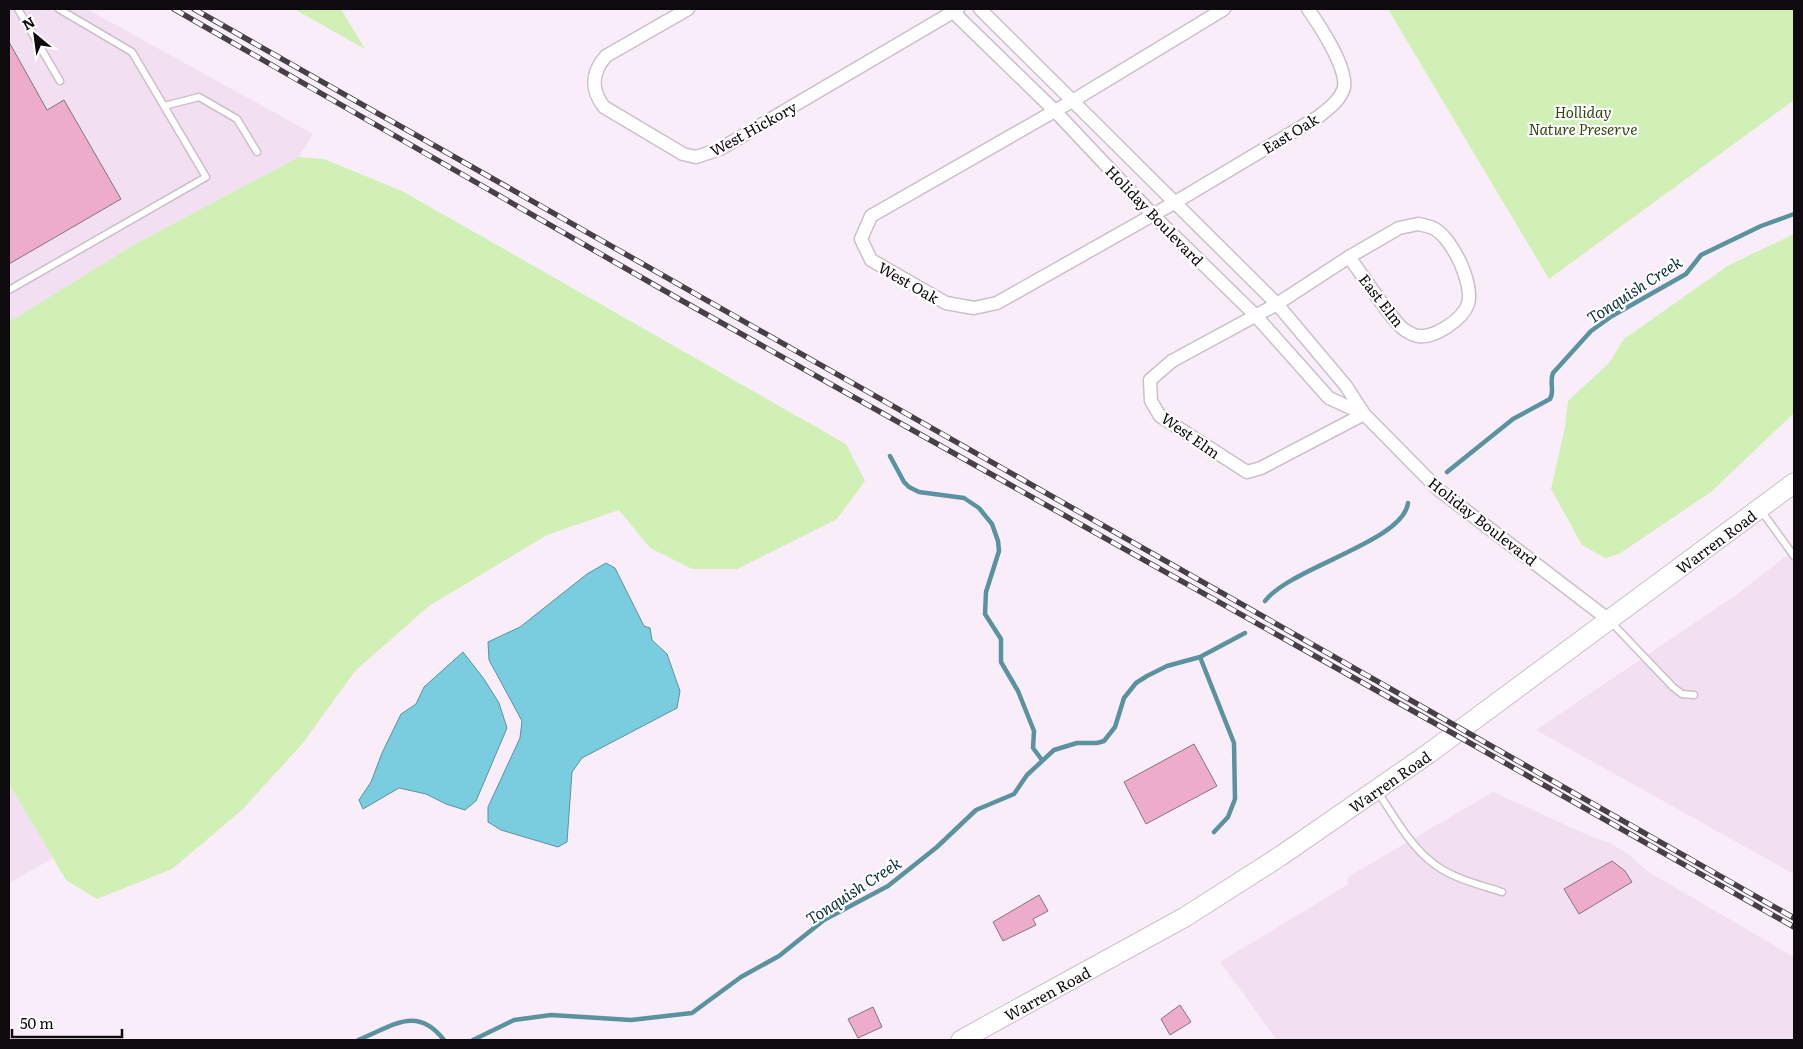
<svg xmlns="http://www.w3.org/2000/svg" width="1803" height="1049" viewBox="0 0 1803 1049" font-family="Literata,serif">
  <rect width="100%" height="100%" fill="#faedfa"/>
  <g fill="#f2dff1">
    <polygon points="9,9 87,9 313,134 299,157 135,244 9,322"/>
    <polygon points="1794,550 1794,874 1536,730 1736,595"/>
    <polygon points="9,784 53,858 9,883"/>
    <polygon points="1493,792 1592,837 1610,843 1632,857 1647,871 1794,957 1794,1040 1277,1040 1220,962 1347,885 1348,877"/>
  </g>
  <g fill="#d1f0b5">
    <polygon points="294,9 341,9 365,49"/>
    <polygon points="1388,9 1794,9 1794,100 1549,279"/>
    <polygon points="299,157 324,159 402,191 846,444 865,481 837,519 737,569 692,569 650,548 619,510 547,535 429,606 355,671 303,743 242,810 172,869 97,899 66,880 9,784 9,322 135,244"/>
    <polygon points="1794,234 1794,413 1711,492 1619,554 1605,558 1582,545 1551,489 1565,427 1568,401 1609,363 1624,339 1729,265"/>
  </g>
  <g fill="#7acddf" stroke="#5a92a0">
    <polygon points="606,563 615,568 644,626 650,628 652,640 667,654 680,691 677,708 582,758 572,772 567,842 558,847 501,830 488,822 488,807 520,738 522,721 489,660 488,642 520,627 587,574"/>
    <polygon points="463,652 484,679 499,703 507,728 476,801 465,810 446,804 426,794 399,788 363,809 359,800 371,782 382,753 401,714 416,704 424,687"/>
  </g>
  <g fill="none" stroke-linecap="round" stroke-linejoin="round">
    <g stroke="#5a92a0" stroke-width="4.5">
      <polyline points="890,456 904,482 909,487 919,492 964,498 979,508 992,524 998,541 999,551 986,592 985,614 1001,639 1001,662 1018,691 1034,731 1033,748 1042,760"/>
      <path d="M1447,472L1513,419L1550,399C1555,391 1549,382 1553,373L1591,331L1612,316L1686,274L1701,255L1761,226L1794,214"/>
      <path d="M1265,601C1291,567 1403,542 1408,503"/>
      <polyline points="1200,657 1234,743 1235,799 1228,817 1214,832"/>
      <path d="M358,1040C392,1027 416,1004 444,1040"/>
      <polyline points="473,1040 514,1020 551,1015 631,1020 692,1013 741,977 779,956 824,920 888,886 937,847 976,810 1014,794 1027,775 1054,750 1077,743 1097,743 1104,741 1115,727 1124,698 1136,683 1147,676 1167,666 1200,657 1245,633"/>
    </g>
  </g>
  <g fill="#edacc9" stroke="#84747b">
    <polygon points="9,42 47,110 64,100 121,199 9,264"/>
    <polygon points="1194,744 1217,786 1146,824 1124,782"/>
    <polygon points="1612,861 1625,871 1632,882 1579,914 1564,889"/>
    <polygon points="1039,895 1048,911 1033,919 1036,925 1003,941 993,922"/>
    <polygon points="1180,1005 1191,1022 1170,1035 1161,1019"/>
    <polygon points="873,1007 882,1027 858,1038 848,1019"/>
  </g>
  <g fill="none" stroke-linecap="round" stroke-linejoin="round">
    <defs>
      <g id="lane">
        <polyline points="18,9 60,81"/>
        <polyline points="164,106 199,97 237,119 257,152"/>
        <polyline points="9,290 206,177 132,52 59,9"/>
        <polyline points="1760,509 1794,556"/>
        <polyline points="1610,621 1673,687 1682,694 1694,695"/>
        <path d="M1377,791C1393,814 1407,841 1428,859C1447,877 1477,884 1502,892"/>
      </g>
      <g id="street">
        <path d="M688,9L606,56C592,72 590,89 604,107L683,154L696,157L720,149L958,9"/>
        <polyline points="950,9 1055,111 1153,215 1255,315 1329,398 1364,414"/>
        <polyline points="980,9 1277,304 1346,386 1364,414 1439,490 1609,620"/>
        <path d="M1224,9L1074,100L871,216L861,239L871,260L946,303L974,308L997,303L1174,203L1318,117C1328,109 1341,100 1344,87C1347,67 1320,26 1308,9"/>
        <path d="M1418,224C1423,225 1428,226 1433,228C1452,237 1474,284 1468,304C1463,319 1435,338 1419,336C1415,336 1408,332 1405,330C1395,325 1359,270 1349,257L1399,228Z"/>
        <polyline points="1349,257 1277,304 1172,361 1150,380 1151,401 1160,416 1247,472 1261,468 1364,414"/>
      </g>
      <g id="secondary">
        <path id="s1" d="M961,1040L1185,917L1279,857L1428,754L1794,483"/>
      </g>
    </defs>
    <use href="#lane" stroke="#ccbfcb" stroke-width="9"/>
    <use href="#street" stroke="#ccbfcb" stroke-width="15"/>
    <use href="#secondary" stroke="#ccbfcb" stroke-width="21"/>
    <use href="#lane" stroke="#fff" stroke-width="6"/>
    <use href="#street" stroke="#fff" stroke-width="12"/>
    <use href="#secondary" stroke="#fff" stroke-width="19"/>
    <defs>
      <g id="rail">
        <polyline points="174,9 679,299 1454,734 1794,927"/>
        <polyline points="194,9 1794,918"/>
      </g>
    </defs>
    <use href="#rail" stroke="#474147" stroke-width="5.5"/>
    <use href="#rail" stroke="#fff" stroke-width="4" stroke-dasharray="11" stroke-linecap="butt"/>
  </g>
  <g text-anchor="middle" dominant-baseline="central" stroke-width="4.5" stroke-linejoin="round" paint-order="stroke">
    <g font-size="15" font-style="italic" fill="#314b0e" stroke="#fff">
      <text x="1583" y="111">Holliday<tspan x="1583" dy="17">Nature Preserve</tspan></text>
    </g>
    <g font-size="15" fill="#0e0a0e" stroke="#fff">
      <text transform="translate(753 128) rotate(-29)">West Hickory</text>
      <text transform="translate(1290 133) rotate(-31)">East Oak</text>
      <text transform="translate(1155 215) rotate(46)">Holiday Boulevard</text>
      <text transform="translate(909 282) rotate(30)">West Oak</text>
      <text transform="translate(1382 300) rotate(52)">East Elm</text>
      <text transform="translate(1191 435) rotate(35)">West Elm</text>
      <text transform="translate(1483 521) rotate(38)">Holiday Boulevard</text>
      <text stroke="none"><textPath href="#s1" startOffset="906">Warren Road</textPath></text>
      <text stroke="none"><textPath href="#s1" startOffset="501">Warren Road</textPath></text>
      <text stroke="none"><textPath href="#s1" startOffset="98">Warren Road</textPath></text>
    </g>
    <g font-size="16" font-style="italic" fill="#073138" stroke="#fff">
      <text transform="translate(1634 289) rotate(-33)">Tonquish Creek</text>
      <text transform="translate(853 890) rotate(-33)">Tonquish Creek</text>
    </g>
  </g>
  <rect width="1803" height="1049" fill="none" stroke="#0e0a0e" stroke-width="20"/>
  <g transform="translate(35 35) rotate(331)" stroke="#ffffff" stroke-width="4" paint-order="stroke">
  <path d="M0-4L9 19L0 12L-9 19Z" fill="#0e0a0e"/>
  <text y="-8" font-size="14" font-weight="bold" text-anchor="middle" fill="#0e0a0e">N</text>
  </g>
  <path d="M12 1029v8h110v-8" fill="none" stroke="#0e0a0e" stroke-width="2.5"/>
  <text x="20" y="1029" font-size="15" fill="#0e0a0e" stroke="#ffffff" stroke-width="4" paint-order="stroke">50 m</text>
</svg>
